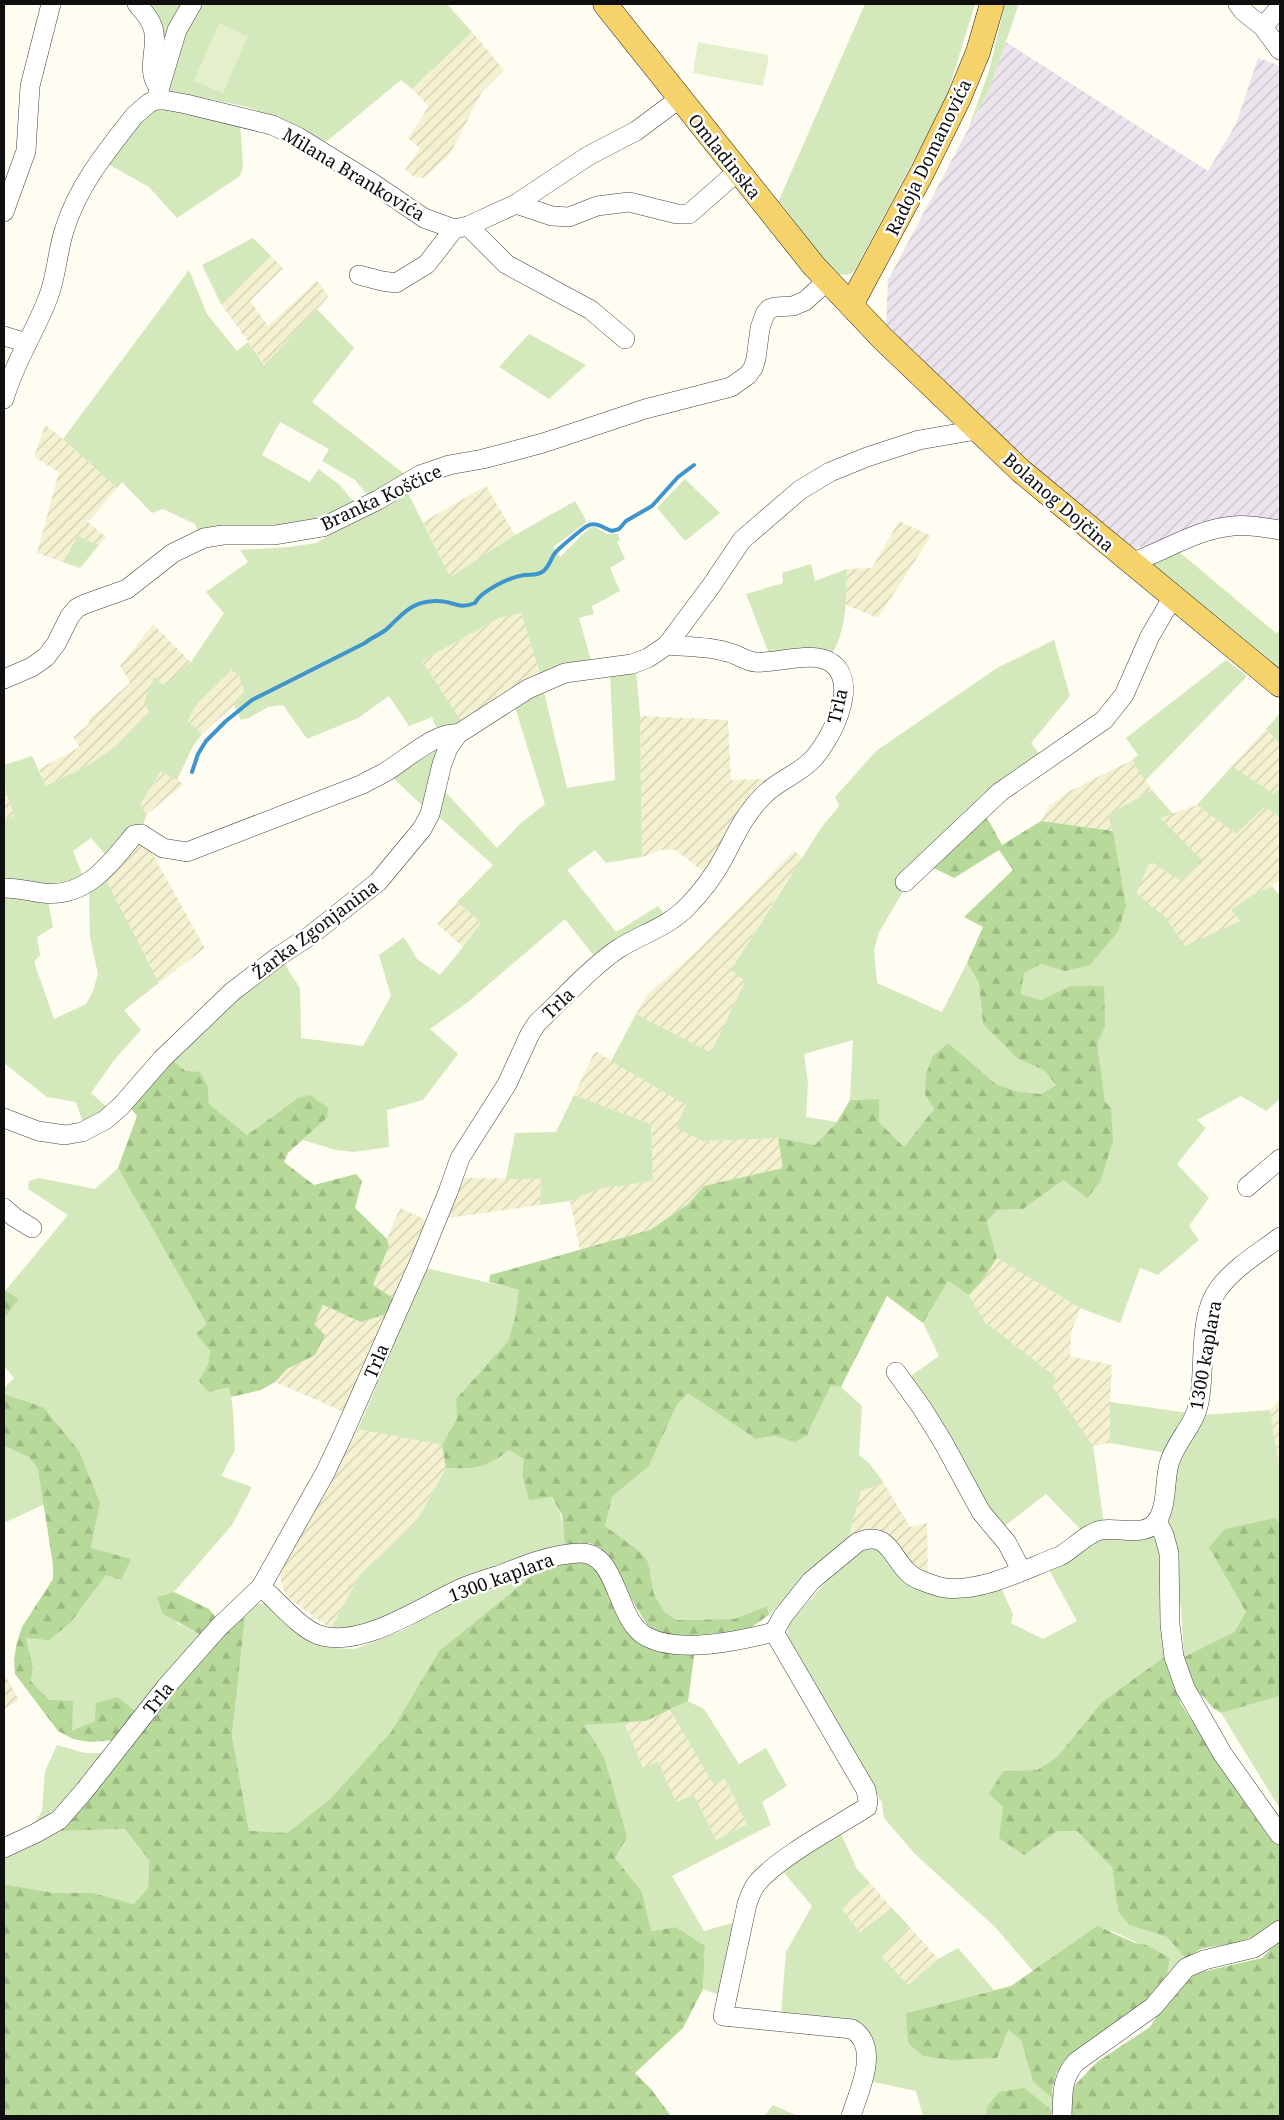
<svg xmlns="http://www.w3.org/2000/svg" width="1284" height="2120" viewBox="0 0 1284 2120" font-family="'Noto Serif',serif">
  <defs>
    <pattern id="industrial-furrows" width="10" height="10" patternUnits="userSpaceOnUse" patternTransform="scale(1.25)"><rect width="10" height="10" fill="#ece4ed"/><path d="M-1 1l2-2M0 10L10 0M9 11l2-2" fill="none" stroke="#c9c2ca"/></pattern>
    <pattern id="farmland-furrows" width="10" height="10" patternUnits="userSpaceOnUse" patternTransform="scale(1.25)"><rect width="10" height="10" fill="#f4f1d1"/><path d="M-1 1l2-2M0 10L10 0M9 11l2-2" fill="none" stroke="#d0cdb2"/></pattern>
    <pattern id="forest-firs" width="22" height="20" patternUnits="userSpaceOnUse" patternTransform="scale(1.25)"><rect width="22" height="20" fill="#b7d99a"/><path d="M5 1l3.5 6h-7zM16 11l3.5 6h-7z" fill="#9cb984"/></pattern>
  </defs>
  <rect width="100%" height="100%" fill="#fffcf1"/>
  <polygon fill="url(#industrial-furrows)" points="1006,42 1208,171 1236,124 1258,58 1280,66 1280,524 1133,548 986,429 886,327 888,280 989,90"/>
  <g fill="url(#farmland-furrows)">
    <polygon points="472,32 504,70 482,92 450,154 425,177 416,178 405,170 420,148 408,138 429,106 412,89"/>
    <polygon points="271,256 283,268 250,301 268,326 317,281 329,296 265,365 221,304"/>
    <polygon points="45,425 63,439 117,488 88,522 106,537 99,545 78,537 63,562 37,553 59,472 34,457"/>
    <polygon points="486,486 515,535 450,577 423,522"/>
    <polygon points="899,521 931,536 878,618 846,605 847,569 872,568"/>
    <polygon points="521,613 541,676 462,722 422,661 499,618"/>
    <polygon points="153,624 191,662 164,687 154,677 150,713 117,745 87,766 46,786 39,769 80,747 73,737 89,724 88,720 130,683 120,666"/>
    <polygon points="230,669 239,676 244,692 234,705 202,734 188,721 194,708"/>
    <polygon points="640,716 728,720 731,780 771,779 735,816 706,874 676,850 661,850 642,857"/>
    <polygon points="1266,729 1280,744 1280,788 1273,795 1232,766"/>
    <polygon points="1132,760 1152,790 1109,815 1113,831 1041,821 1050,805 1070,791"/>
    <polygon points="162,772 184,784 147,814 140,805"/>
    <polygon points="4,785 14,816 4,819"/>
    <polygon points="1197,805 1236,834 1265,807 1280,818 1280,880 1272,886 1252,895 1231,910 1240,921 1185,947 1166,918 1135,893 1150,861 1160,818"/>
    <polygon points="138,841 148,846 205,948 159,983 106,880"/>
    <polygon points="794,851 803,858 783,886 731,970 745,980 711,1054 636,1014 647,995 699,949"/>
    <polygon points="457,902 481,922 463,947 437,924"/>
    <polygon points="595,1051 687,1105 676,1128 703,1141 778,1138 783,1168 705,1186 688,1204 650,1230 580,1250 570,1201 599,1189 653,1181 651,1124 574,1095"/>
    <polygon points="462,1178 541,1179 540,1205 447,1218"/>
    <polygon points="400,1208 429,1221 395,1299 373,1285 389,1246 387,1239"/>
    <polygon points="997,1258 1080,1308 1071,1333 1070,1356 1112,1365 1110,1402 1110,1443 1093,1446 1052,1386 1056,1377 985,1322 969,1295 981,1282"/>
    <polygon points="323,1305 361,1322 386,1314 344,1412 275,1382 287,1369 315,1355 314,1324"/>
    <polygon points="1280,1399 1280,1473 1270,1410"/>
    <polygon points="358,1429 442,1445 446,1468 414,1525 360,1574 331,1629 286,1596 280,1578 284,1562"/>
    <polygon points="884,1483 910,1527 927,1523 928,1579 905,1559 848,1540 861,1491"/>
    <polygon points="4,1673 19,1700 4,1709"/>
    <polygon points="670,1710 714,1784 725,1779 747,1824 716,1840 694,1795 676,1802 658,1762 643,1768 624,1722 646,1721"/>
    <polygon points="870,1883 892,1908 860,1932 841,1908"/>
    <polygon points="909,1926 938,1959 908,1985 881,1957"/>
  </g>
  <g fill="#d3e9bb">
    <polygon points="146,4 179,4 183,6 157,74"/>
    <polygon points="197,4 447,4 472,32 412,89 401,80 326,142 274,117 247,107 165,90 188,19"/>
    <polygon points="865,4 975,4 945,102 855,270 851,274 837,275 829,268 779,200"/>
    <polygon points="1005,4 1019,4 989,90 968,129 989,71"/>
    <polygon points="154,107 240,121 243,166 240,176 177,218 149,187 108,164 147,113"/>
    <polygon points="253,238 271,256 221,304 202,265"/>
    <polygon points="189,270 207,314 237,351 248,342 264,365 317,309 354,348 312,402 407,476 369,497 355,480 322,461 329,449 280,422 262,455 310,482 318,469 340,485 355,504 324,520 199,536 195,524 163,509 152,513 122,482 117,488 63,439"/>
    <polygon points="529,334 586,365 549,399 499,367"/>
    <polygon points="685,479 720,513 685,541 657,508"/>
    <polygon points="407,491 450,577 515,535 575,501 587,522 553,547 560,557 589,528 595,527 607,534 618,534 620,540 617,542 625,559 610,568 620,591 592,606 594,614 579,618 592,664 541,676 521,613 499,618 422,661 462,722 437,730 432,717 409,726 389,696 358,718 307,739 283,705 268,707 249,718 241,720 234,705 244,691 239,676 230,669 194,708 188,721 202,734 193,746 177,780 161,772 140,805 147,814 141,830 110,856 103,852 91,838 73,851 84,879 56,887 4,883 4,819 14,816 4,785 4,765 32,756 46,786 87,766 117,745 150,713 144,702 154,677 164,686 191,662 224,613 206,592 248,562 240,550 289,547 316,543"/>
    <polygon points="78,536 99,545 80,568 63,562"/>
    <polygon points="1177,550 1276,633 1280,632 1280,673 1150,566 1153,561"/>
    <path d="M811,564L815,581L847,569C846,600 847,631 830,657L770,656L746,594L783,583L782,573Z"/>
    <polygon points="1054,640 1070,696 1031,743 1042,757 904,890 879,932 874,950 877,983 942,1012 967,963 979,983 983,1024 1018,1059 1044,1070 1056,1085 1041,1094 1016,1091 996,1084 948,1043 925,1095 934,1109 904,1147 879,1122 879,1099 850,1100 853,1040 804,1054 808,1084 806,1117 837,1122 815,1145 778,1138 703,1141 676,1128 686,1105 611,1061 636,1014 711,1053 745,981 731,970 821,828 839,806 835,797 876,751 997,668"/>
    <polygon points="1226,660 1247,676 1145,781 1132,760 1138,755 1126,738"/>
    <polygon points="636,669 640,716 642,857 606,863 595,850 567,870 616,932 658,906 667,918 597,960 565,919 468,1002 430,1029 458,1054 423,1100 387,1110 389,1147 354,1152 336,1150 303,1140 327,1118 298,1098 247,1135 209,1104 208,1087 170,1058 241,993 283,962 300,988 301,1038 363,1046 391,996 379,955 404,937 417,959 440,975 463,947 481,922 457,902 493,865 439,817 442,788 497,848 521,823 545,804 514,704 543,688 567,788 615,780 610,673"/>
    <polygon points="1280,713 1280,744 1266,729"/>
    <polygon points="445,741 426,809 391,776"/>
    <polygon points="1232,766 1273,794 1280,788 1280,818 1265,807 1236,834 1197,805"/>
    <polygon points="1152,790 1173,814 1160,818 1202,860 1182,882 1150,861 1136,893 1166,918 1185,946 1240,921 1231,910 1252,895 1272,886 1280,896 1280,1099 1266,1111 1241,1096 1197,1120 1206,1128 1177,1164 1209,1198 1189,1226 1199,1240 1158,1275 1140,1268 1120,1323 1080,1308 997,1258 987,1222 997,1210 1023,1209 1064,1180 1105,1102 1096,1043 1105,1027 1070,986 1041,1000 1021,994 1024,973 1041,963 1065,971 1113,831 1108,815"/>
    <polygon points="106,880 159,983 124,1010 141,1030 115,1059 91,1093 110,1110 83,1123 76,1102 47,1097 4,1063 4,892 47,896 53,927 37,937 40,955 34,962 54,1019 86,1004 93,991 98,974 90,937 89,891"/>
    <polygon points="574,1095 651,1124 653,1181 599,1189 570,1201 540,1205 541,1179 506,1179 515,1133 556,1132"/>
    <polygon points="118,1168 208,1325 210,1350 208,1364 230,1387 233,1411 235,1450 221,1476 252,1487 232,1525 174,1592 157,1597 177,1623 201,1635 135,1711 118,1697 95,1721 71,1732 49,1700 31,1681 33,1667 26,1638 71,1622 106,1575 91,1548 100,1503 43,1407 4,1394 4,1388 14,1378 4,1366 4,1319 19,1299 6,1290 68,1215 28,1189 29,1181 39,1178 95,1189"/>
    <polygon points="426,1268 520,1290 515,1318 508,1341 456,1399 457,1418 442,1445 358,1429 374,1392 390,1341"/>
    <polygon points="948,1281 969,1295 985,1322 1056,1377 1052,1386 1093,1446 1104,1524 1084,1533 1046,1494 1002,1528 982,1506 908,1378 939,1356 923,1323"/>
    <polygon points="831,1386 841,1387 862,1406 859,1455 869,1463 884,1483 861,1491 848,1540 806,1578 769,1615 767,1606 734,1619 677,1620 663,1612 654,1594 648,1562 605,1526 612,1497 649,1466 677,1405 688,1392 757,1439 775,1436 795,1442 808,1435 810,1428"/>
    <polygon points="1110,1402 1189,1413 1166,1453 1110,1443"/>
    <polygon points="1270,1410 1280,1473 1280,1523 1275,1518 1246,1612 1234,1632 1184,1657 1181,1609 1175,1554 1165,1517 1176,1471 1202,1415"/>
    <polygon points="4,1446 29,1457 38,1469 45,1504 4,1523"/>
    <path d="M509,1450L524,1459L522,1474C559,1502 561,1501 565,1548L377,1620L344,1630L331,1629L360,1574L414,1525L446,1468C477,1469 485,1469 509,1450Z"/>
    <polygon points="1153,1533 1165,1555 1164,1657 1102,1702 1057,1757 1037,1770 1003,1771 1057,1831 1077,1831 1112,1867 1118,1910 1129,1925 1167,1937 1186,1959 1166,1980 1170,1958 1112,1931 1074,1942 1033,1971 995,1927 915,1854 884,1818 882,1803 787,1635 789,1624 847,1558 865,1545 874,1545 907,1585 973,1593 1001,1588 1013,1614 1011,1623 1043,1639 1077,1621 1047,1566 1100,1536"/>
    <path d="M544,1566L439,1651L391,1732L330,1799L287,1833L249,1832L232,1736L245,1616C253,1607 258,1601 270,1604L320,1643L333,1648L355,1649L406,1629L441,1607Z"/>
    <polygon points="1280,1696 1280,1809 1221,1713"/>
    <polygon points="688,1701 704,1709 739,1764 766,1748 787,1786 762,1802 771,1825 672,1876 704,1931 739,1921 722,1996 703,1989 705,1946 676,1927 651,1931 642,1892 615,1858 584,1725 624,1722 643,1768 658,1761 676,1802 694,1795 716,1840 747,1824 725,1779 714,1785 670,1710"/>
    <polygon points="57,1745 85,1753 103,1753 59,1811 32,1827 42,1811 45,1771"/>
    <polygon points="123,1829 149,1860 148,1888 134,1904 93,1893 54,1893 4,1884 4,1855 61,1831"/>
    <polygon points="840,1832 857,1869 870,1883 841,1908 860,1932 892,1908 909,1926 882,1957 908,1985 938,1959 958,1948 994,1990 906,2013 1008,2030 1021,2040 1033,2082 1054,2100 1054,2112 987,2107 985,2116 923,2116 916,2091 869,2081 874,2045 781,2014 786,1952 812,1906 781,1869"/>
    <polygon points="773,2105 798,2116 766,2116 765,2115"/>
  </g>
  <g fill="url(#forest-firs)">
    <path d="M985,814L1002,845L1041,821L1113,831L1126,906L1118,931L1090,965L1065,971L1041,964L1024,973L1021,994L1041,1000L1070,986H1104L1105,1027L1097,1043L1105,1102L1111,1108L1113,1141L1100,1182L1087,1198L1064,1180L1023,1209L997,1210L987,1222L997,1258L981,1282L969,1295L948,1281L923,1323L887,1296L841,1387L831,1386L810,1428L808,1435L795,1442L775,1436L756,1439L688,1393L677,1405L649,1466L612,1497L605,1526L639,1551L648,1562L654,1594L664,1612L677,1620L734,1619L767,1606L769,1615L746,1631L671,1637L649,1628L600,1548L590,1543L565,1548L562,1515L552,1497L529,1500L522,1474L524,1459L509,1450C485,1469 476,1469 446,1468L442,1445L457,1418L456,1399L508,1341L515,1318L519,1290L489,1282L490,1275L650,1230L688,1204L704,1186L783,1168L778,1138L815,1145L837,1122L850,1100L879,1099V1122L904,1147L934,1109L925,1095L926,1074L933,1056L948,1043L996,1084L1016,1091L1041,1094L1056,1085L1044,1070L1018,1059L983,1024L979,983L967,963L983,927L964,917L1013,870L999,850L954,878L930,866Z"/>
    <polygon points="170,1058 186,1071 200,1072 208,1087 209,1104 247,1135 298,1098 310,1095 328,1108 327,1118 288,1153 284,1162 314,1185 356,1174 362,1181 355,1208 387,1239 389,1246 373,1285 395,1299 386,1314 361,1322 323,1305 314,1324 325,1335 315,1355 287,1369 275,1382 261,1390 231,1397 229,1387 208,1392 199,1381 208,1364 210,1350 196,1334 207,1324 118,1168 137,1116 129,1106"/>
    <polygon points="4,1289 19,1299 4,1319"/>
    <polygon points="4,1394 43,1407 79,1451 100,1503 91,1548 131,1559 121,1580 106,1575 71,1622 49,1640 26,1638 33,1667 31,1681 49,1700 73,1701 72,1731 95,1721 96,1703 118,1697 135,1711 115,1740 90,1742 73,1739 58,1731 15,1674 14,1660 17,1642 22,1627 53,1579 53,1565 38,1469 29,1457 4,1446"/>
    <polygon points="1275,1518 1280,1523 1280,1696 1221,1713 1213,1708 1190,1682 1184,1657 1234,1632 1246,1612 1209,1547 1225,1529"/>
    <polygon points="576,1559 589,1563 599,1570 634,1633 695,1649 688,1701 646,1721 584,1725 604,1757 627,1837 615,1858 642,1892 651,1931 676,1927 705,1946 703,1989 683,2028 635,2073 651,2089 671,2116 4,2116 4,1884 54,1893 93,1893 134,1904 148,1888 149,1860 124,1829 61,1831 139,1732 227,1631 245,1616 232,1736 249,1831 287,1833 330,1799 391,1732 439,1651 544,1566"/>
    <polygon points="174,1592 209,1609 218,1620 201,1635 163,1614 157,1597"/>
    <polygon points="1164,1657 1181,1704 1221,1765 1280,1847 1280,1920 1277,1924 1259,1935 1234,1943 1200,1949 1186,1959 1167,1937 1129,1925 1118,1911 1112,1867 1077,1831 1057,1831 1024,1855 999,1838 1003,1807 989,1794 1003,1771 1037,1770 1057,1757 1102,1702"/>
    <polygon points="1097,1926 1135,1943 1146,1945 1170,1958 1166,1980 1154,1996 1076,2052 1057,2072 1052,2090 1054,2100 1033,2082 1021,2040 1008,2030 997,2058 951,2060 923,2056 908,2043 906,2013 1011,1986"/>
    <polygon points="1280,1939 1280,2116 1071,2116 1069,2104 1074,2086 1097,2062 1150,2027 1172,1992 1197,1973 1262,1958"/>
    <polygon points="1024,2088 1054,2112 1053,2116 985,2116 987,2107 999,2092"/>
  </g>
  <g fill="#e4f0cc">
    <polygon points="219,23 248,36 223,93 194,81"/>
    <polygon points="698,42 769,55 763,86 693,73"/>
  </g>
  <g fill="none" stroke-linecap="round" stroke-linejoin="round">
    <path stroke="#3f95cb" stroke-width="4" d="M192,772L198,754L206,741L226,721L252,700L365,643C372,637 382,634 388,628C403,613 414,600 438,601C453,601 458,610 475,603C481,591 510,577 524,575C531,574 536,576 542,572C550,567 550,559 555,553C558,549 583,528 587,526C596,521 603,528 612,531L619,529L626,521L652,506L678,477L694,465"/>
    <defs>
      <g id="minor">
        <path d="M137,4C142,10 148,16 151,23C161,42 145,66 157,85"/>
        <polyline points="1238,4 1243,11 1263,27 1280,50"/>
        <polyline points="1263,27 1280,7"/>
        <polyline points="156,100 177,30 192,4"/>
        <polyline points="516,204 552,216 569,217 597,206 629,202 677,214 689,214 738,171"/>
        <polyline points="4,212 26,151 30,86 51,4"/>
        <polyline points="468,226 506,264 591,310 625,339"/>
        <polyline points="359,275 382,281 396,283 427,264 454,229"/>
        <polyline points="4,336 27,343"/>
        <path d="M4,399C14,363 35,332 48,298C57,275 57,251 65,228C79,184 107,151 134,116L149,103L156,100H164L186,104L272,125L298,137L371,182L424,218L454,229L468,226L516,204L588,156L636,131L679,99"/>
        <path d="M1130,563C1165,551 1197,529 1233,526C1249,524 1265,528 1280,530"/>
        <polyline points="4,679 32,667 46,657 56,644 70,616 77,608 85,604 127,589 173,553 204,538 223,535 275,535 323,527 378,500 420,475 449,465 483,459 543,443 645,409 731,387 748,375 753,368 756,359 760,328 765,314 769,309 775,307 793,306 805,301 827,281"/>
        <polyline points="905,882 1000,792 1104,720 1124,695 1150,636 1173,597"/>
        <path d="M4,888C17,888 29,891 43,893C86,898 109,865 134,835L141,834L163,848L187,852L363,784C371,779 379,776 387,771C405,760 437,731 458,734"/>
        <polyline points="4,1118 38,1131 65,1135 82,1132 105,1120 121,1106 162,1059 233,991 279,956 311,935 378,882 422,829 430,814 442,764 448,748 458,734 528,689 565,673 632,664 648,658 667,645"/>
        <polyline points="1247,1187 1280,1159"/>
        <polyline points="4,1208 14,1217 32,1228"/>
        <polyline points="896,1372 922,1408 943,1442 981,1512 1007,1543 1021,1570"/>
        <polyline points="1157,1521 1164,1535 1169,1553 1170,1624 1174,1657 1185,1688 1222,1753 1280,1835"/>
        <path d="M261,1587C278,1601 299,1628 319,1635C362,1649 422,1606 460,1589C473,1583 487,1579 500,1575C525,1565 552,1554 580,1553C619,1552 615,1621 647,1637C680,1654 738,1641 774,1632L783,1616L811,1581L858,1542C894,1527 892,1570 920,1580C928,1583 937,1587 946,1588C983,1592 1025,1569 1060,1556C1073,1549 1087,1533 1101,1530C1117,1527 1140,1536 1153,1525C1168,1512 1164,1482 1169,1464C1175,1442 1195,1425 1199,1402C1206,1368 1197,1317 1219,1288C1235,1267 1259,1253 1280,1237"/>
        <path d="M774,1632L866,1790L868,1801L867,1807C836,1827 780,1856 757,1883C752,1889 750,1896 747,1904L723,2016L852,2029C881,2047 859,2091 851,2116"/>
        <path d="M4,1848L36,1833L59,1820L85,1790L166,1687L219,1627L261,1587L325,1473L343,1435L419,1263L448,1192L460,1158L507,1084L530,1034L537,1023C563,999 590,968 618,949C641,934 666,928 686,908C701,893 714,876 724,857C735,836 745,814 762,797C776,781 798,775 813,759C831,739 859,686 833,664C815,649 777,664 755,662C745,661 737,654 727,652C708,646 686,647 667,645L711,586L742,540L800,490L830,472L867,457L919,440L977,430"/>
        <path d="M1062,2116C1063,2094 1061,2079 1076,2062L1153,2007L1186,1968L1204,1960L1254,1948L1280,1930"/>
      </g>
      <g id="major">
        <polyline points="605,4 814,266 882,338 1021,471 1280,685"/>
        <polyline points="851,305 922,173 959,98 978,52 992,4"/>
      </g>
    </defs>
    <use href="#minor" stroke="#424242" stroke-width="20"/>
    <use href="#major" stroke="#202020" stroke-width="25"/>
    <use href="#minor" stroke="#fff" stroke-width="19"/>
    <use href="#major" stroke="#f5d26a" stroke-width="24"/>
  </g>
  <g text-anchor="middle" dominant-baseline="central" stroke-width="5" stroke-linejoin="round" paint-order="stroke">
    <g font-size="18" fill="#0f0f0f" stroke="#fff">
      <text transform="translate(725 156) rotate(51)">Omladinska</text>
      <text transform="translate(928 157) rotate(-64)">Radoja Domanovića</text>
      <text transform="translate(354 174) rotate(31)">Milana Brankovića</text>
      <text transform="translate(381 497) rotate(-25)">Branka Koščice</text>
      <text transform="translate(1059 502) rotate(41)">Bolanog Dojčina</text>
      <text transform="translate(837 706) rotate(-77)">Trla</text>
      <text transform="translate(315 929) rotate(-37)">Žarka Zgonjanina</text>
      <text transform="translate(558 1003) rotate(-43)">Trla</text>
      <text transform="translate(1205 1355) rotate(-80)">1300 kaplara</text>
      <text transform="translate(376 1361) rotate(-67)">Trla</text>
      <text transform="translate(501 1577) rotate(-20)">1300 kaplara</text>
      <text transform="translate(158 1698) rotate(-51)">Trla</text>
    </g>
  </g>
  <rect width="1284" height="2120" fill="none" stroke="#0f0f0f" stroke-width="10"/>
</svg>
